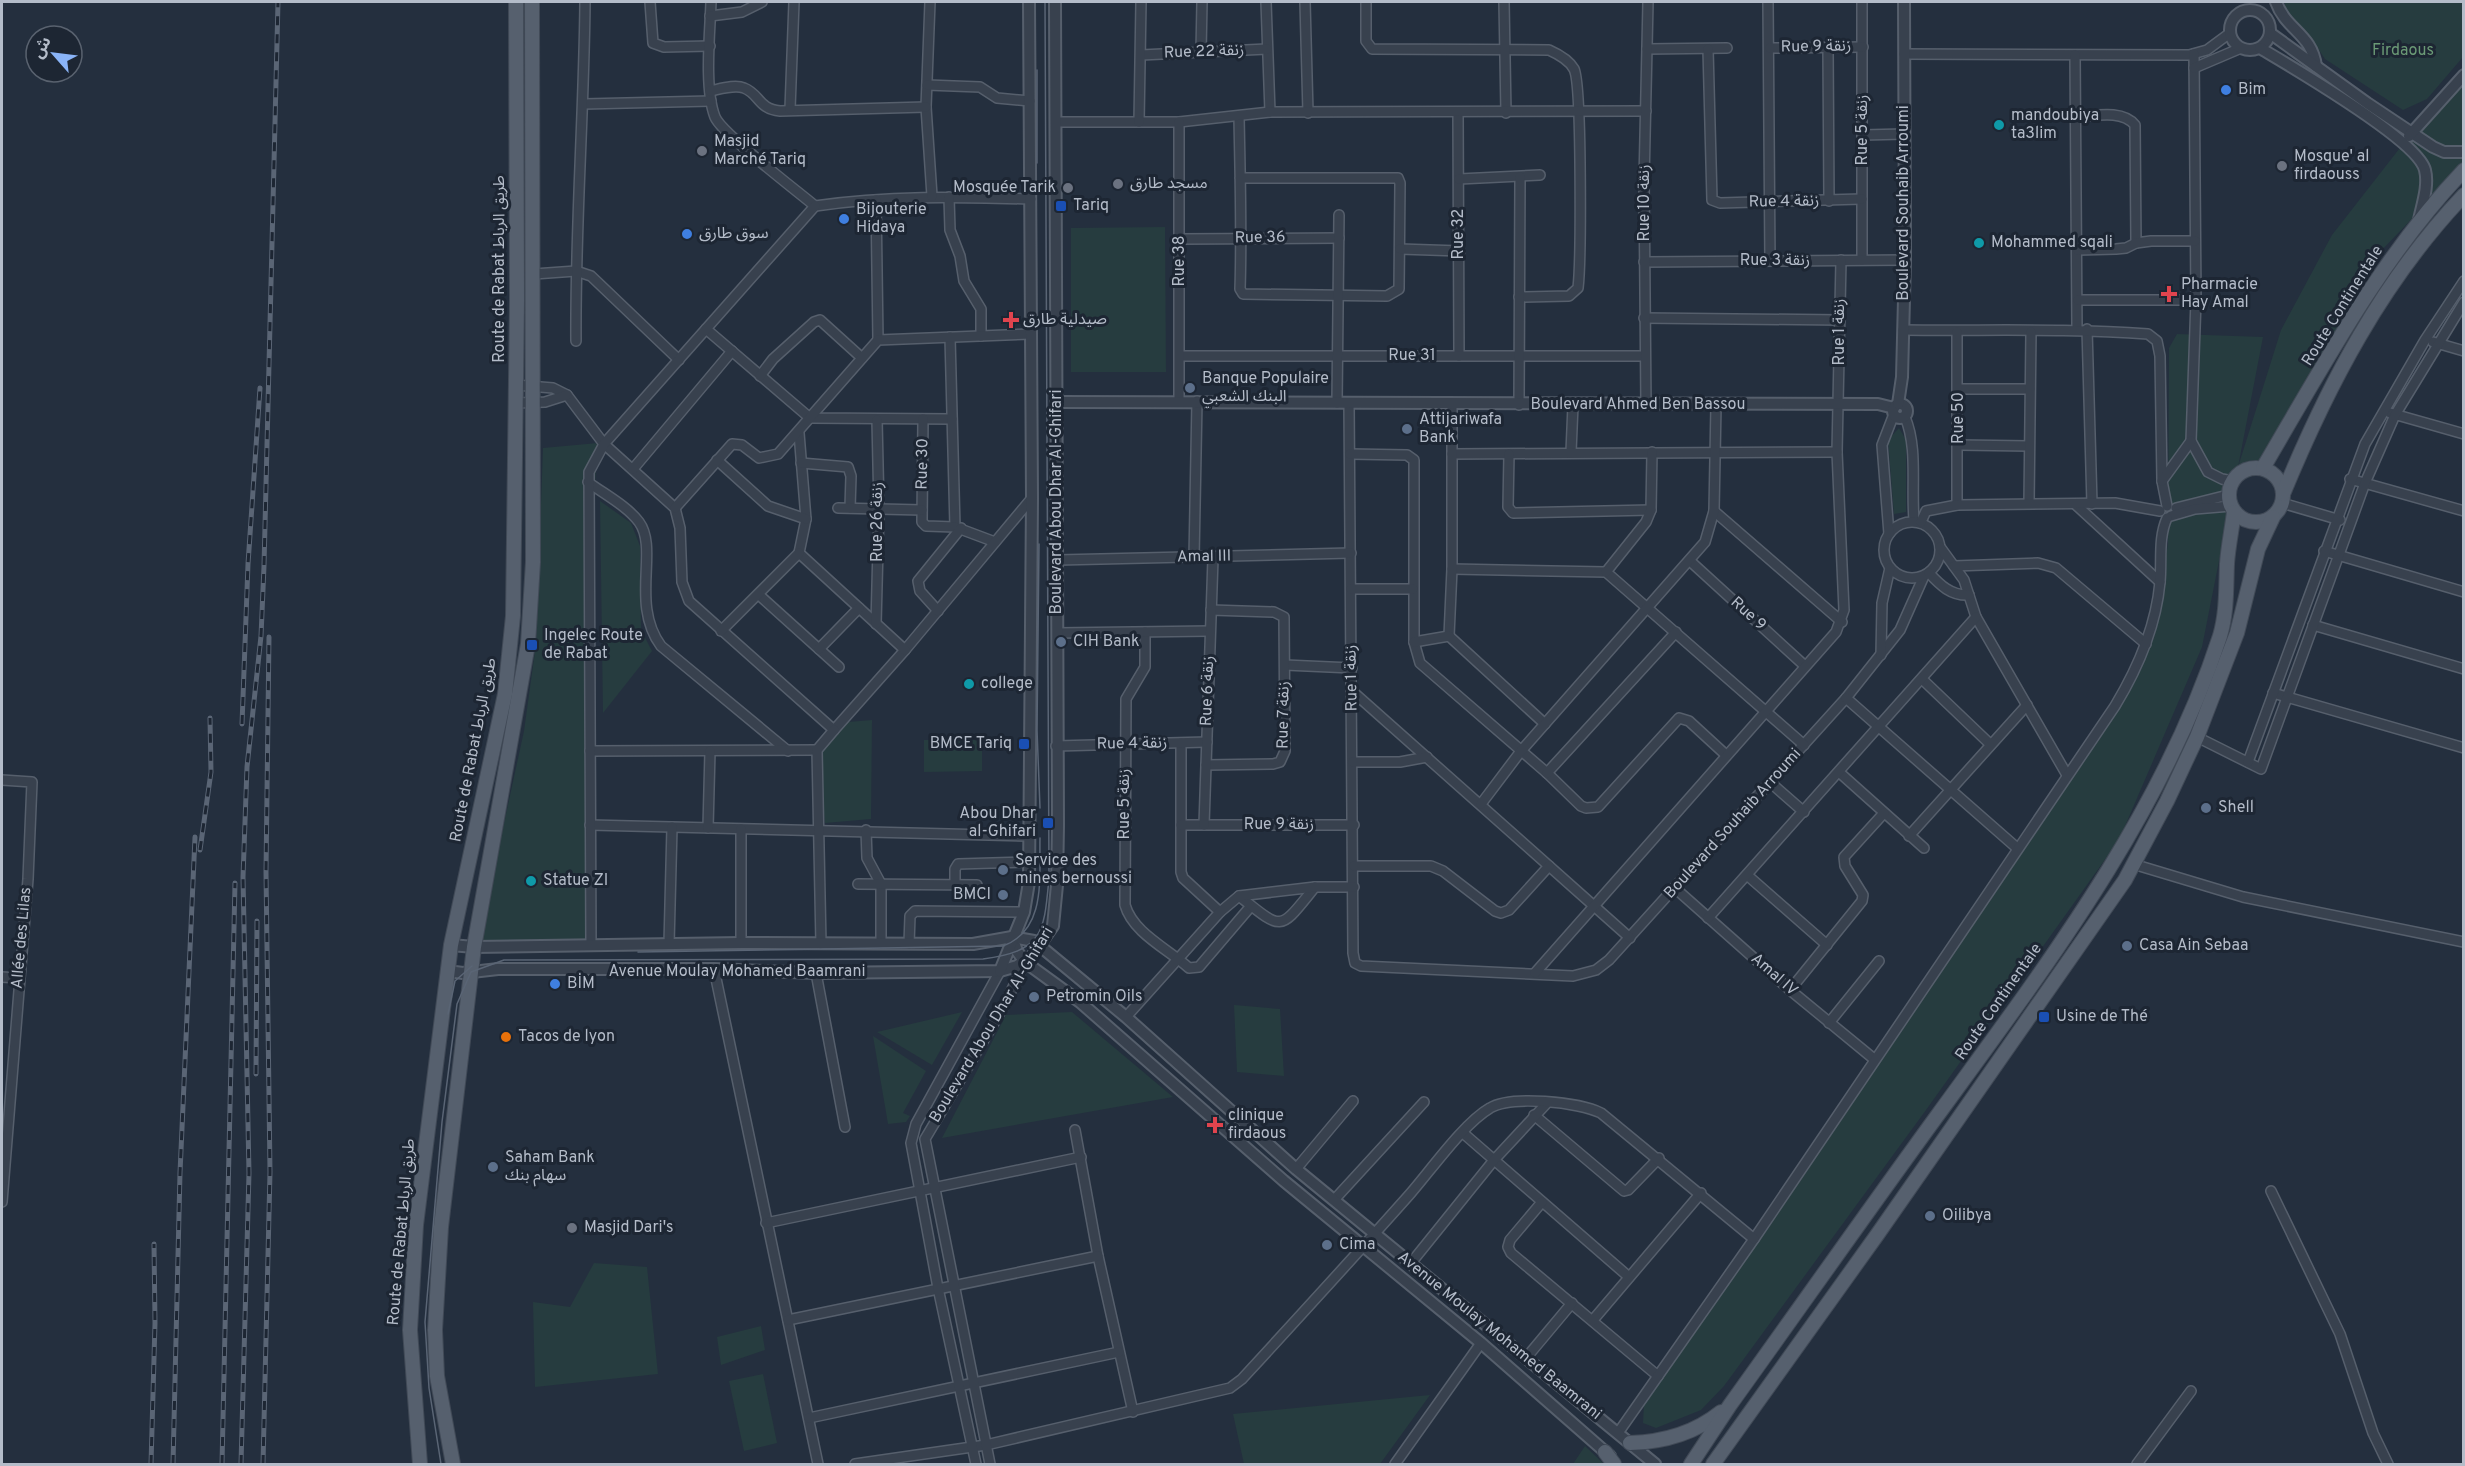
<svg xmlns="http://www.w3.org/2000/svg" width="2465" height="1466" viewBox="0 0 2465 1466" font-family="Overpass,'Noto Sans Arabic',sans-serif">
  <rect width="100%" height="100%" fill="#242f3e"/>
  <g fill="#263c3f">
    <polygon points="2285,2 2463,2 2463,57 2427,99 2403,110 2325,59 2313,41 2285,16"/>
    <polygon points="2463,75 2463,166 2378,254 2331,342 2251,477 2235,480 2202,647 2119,840 1926,1110 1724,1386 1701,1410 1656,1428 1643,1423 1644,1404 2073,777 2154,638 2168,543 2169,348 2177,334 2263,337 2238,467 2281,330 2332,235 2403,144"/>
    <polygon points="1165,227 1166,372 1071,372 1071,228"/>
    <polygon points="1899,428 1906,440 1906,512 1894,514 1888,440"/>
    <polygon points="598,443 595,485 590,945 478,943 524,731 536,644 543,448"/>
    <polygon points="600,501 631,523 640,546 641,630 652,651 603,713"/>
    <polygon points="872,720 871,819 825,823 817,750 848,722"/>
    <polygon points="924,740 982,740 982,771 924,772"/>
    <polygon points="1234,1005 1280,1009 1284,1076 1237,1072"/>
    <polygon points="962,1012 932,1065 877,1032"/>
    <polygon points="1072,1012 1173,1097 942,1138 1006,1015"/>
    <polygon points="873,1036 926,1071 903,1113 910,1116 906,1122 888,1124"/>
    <polygon points="594,1263 647,1267 658,1374 535,1387 533,1302 570,1307"/>
    <polygon points="761,1326 765,1350 721,1365 717,1337"/>
    <polygon points="763,1374 777,1443 744,1451 729,1381"/>
    <polygon points="1430,1395 1380,1464 1244,1464 1233,1414"/>
    <polygon points="1585,1446 1604,1464 1573,1464"/>
  </g>
  <g fill="none" stroke-linecap="round" stroke-linejoin="round">
    <defs>
      <g id="minor">
        <polyline points="650,2 653,43 664,47 710,46"/>
        <path d="M711,2C710,32 704,89 715,117C722,134 796,190 815,206C887,195 958,197 1031,199"/>
        <polyline points="930,2 926,107 932,196"/>
        <polyline points="1266,2 1270,112"/>
        <polyline points="1305,2 1308,113"/>
        <path d="M1366,2V41L1372,49L1549,50C1558,54 1569,60 1574,69C1582,84 1581,263 1578,288L1569,296L1519,297"/>
        <polyline points="1504,2 1506,113"/>
        <polyline points="1768,2 1770,261"/>
        <polyline points="1862,2 1862,260"/>
        <polyline points="710,16 742,12 762,2"/>
        <polyline points="1770,48 1863,47"/>
        <polyline points="1647,49 1727,48"/>
        <polyline points="1708,49 1712,200 1720,203 1862,199"/>
        <polyline points="1828,49 1829,201"/>
        <polyline points="1201,52 1202,2"/>
        <polyline points="1904,54 2189,55 2207,50 2230,33"/>
        <polyline points="2194,54 2196,300 2191,441 2208,472 2222,479 2232,481"/>
        <polyline points="1141,55 1267,49"/>
        <polyline points="2075,55 2077,329"/>
        <polyline points="2194,68 2241,48"/>
        <polyline points="927,85 980,87 997,98 1030,101"/>
        <path d="M710,91C720,89 735,84 744,88C760,94 758,109 780,111L926,107"/>
        <polyline points="584,104 711,101"/>
        <polyline points="790,109 794,2"/>
        <polyline points="1458,112 1459,356"/>
        <path d="M1239,116C1240,174 1242,231 1240,289L1243,294L1387,296L1399,289L1400,183L1398,178H1240"/>
        <path d="M2076,117C2094,116 2122,109 2135,125L2136,243"/>
        <polyline points="1056,122 1179,122 1270,112 1646,111"/>
        <polyline points="1139,122 1141,2"/>
        <polyline points="1863,135 1904,134"/>
        <polyline points="1459,179 1540,175"/>
        <polyline points="949,197 950,230 960,256 964,281 981,309 981,336"/>
        <polyline points="876,200 878,340"/>
        <polyline points="1180,239 1339,238"/>
        <polyline points="1400,249 1460,251"/>
        <polyline points="2078,250 2116,249 2126,248 2136,243 2151,241 2195,241"/>
        <polyline points="1644,262 1905,260"/>
        <polyline points="534,274 576,271 591,276 679,360"/>
        <polyline points="2078,300 2196,300"/>
        <polyline points="1644,318 1840,320"/>
        <polyline points="706,329 810,418 952,419"/>
        <polyline points="2087,329 2092,504"/>
        <path d="M1903,330C1985,331 2067,328 2148,334L2157,341L2160,356L2162,481L2167,506"/>
        <polyline points="950,337 955,527 995,542"/>
        <path d="M576,341C575,228 584,115 585,2"/>
        <polyline points="2433,342 2464,351"/>
        <polyline points="1181,356 1644,356"/>
        <polyline points="760,376 773,359 814,322 820,320 862,358"/>
        <polyline points="516,385 553,388 567,395 604,444 675,508 680,528 682,582 689,601 834,730 905,650 1032,498"/>
        <polyline points="1959,389 2030,389"/>
        <polyline points="1179,401 1179,122"/>
        <polyline points="516,403 545,402 567,395"/>
        <polyline points="1337,403 1339,215"/>
        <polyline points="1349,403 1353,953 1355,963 1361,966 1573,976 1596,970 1609,960 1846,698 1900,630 1924,576"/>
        <polyline points="1519,405 1520,177"/>
        <polyline points="1646,405 1644,181 1648,2"/>
        <polyline points="2390,413 2464,434"/>
        <path d="M1905,417C1918,448 1911,486 1914,520"/>
        <polyline points="923,419 922,522 926,526 955,527"/>
        <polyline points="799,433 806,519 799,553 905,650"/>
        <polyline points="1959,445 2029,446"/>
        <polyline points="1571,452 1573,405"/>
        <polyline points="1350,454 1407,455 1414,460 1414,642 1420,663 1547,773 1581,806 1586,808 1598,807 1679,718 1689,721 1726,755"/>
        <polyline points="1452,454 1837,452"/>
        <polyline points="1509,454 1508,507 1513,513 1651,510"/>
        <polyline points="717,460 768,506 806,519"/>
        <polyline points="801,463 848,467 851,476 850,508"/>
        <polyline points="633,469 732,351"/>
        <polyline points="2350,479 2464,511"/>
        <polyline points="2162,481 2191,441"/>
        <path d="M588,482C604,494 627,506 639,522C659,549 630,604 661,646L788,751"/>
        <polyline points="2029,503 2031,332"/>
        <polyline points="2282,503 2340,520"/>
        <polyline points="2075,504 2160,582"/>
        <polyline points="1957,505 1957,332"/>
        <polyline points="675,508 732,444 742,445 759,458 778,454 878,340 1031,334"/>
        <polyline points="838,508 922,510"/>
        <polyline points="2176,508 2228,495"/>
        <polyline points="1714,511 1842,622"/>
        <polyline points="2171,516 2195,509 2231,506"/>
        <circle cx="1912" cy="550" r="28"/>
        <polyline points="1921,522 1926,511 1957,505 2115,503 2160,511"/>
        <polyline points="1889,534 1882,445 1894,414"/>
        <polyline points="1940,547 1964,580 1976,617 2067,775"/>
        <polyline points="2324,551 2464,592"/>
        <polyline points="1194,558 1197,401"/>
        <polyline points="1058,560 1351,553"/>
        <polyline points="1690,561 1805,666"/>
        <polyline points="1954,566 2038,563 2056,568 2146,644"/>
        <polyline points="1452,569 1606,572 1804,745"/>
        <polyline points="1606,572 1646,522 1651,510 1652,452"/>
        <path d="M1929,573C1940,585 1951,596 1969,595"/>
        <polyline points="1351,589 1413,589"/>
        <polyline points="759,595 839,667"/>
        <polyline points="938,611 920,591 918,581 961,528"/>
        <polyline points="876,624 879,509 877,420"/>
        <polyline points="2313,625 2464,669"/>
        <polyline points="721,631 799,553"/>
        <path d="M1145,632V667L1126,699L1125,905C1133,933 1168,949 1189,968L1199,967L1251,906"/>
        <polyline points="1058,633 1210,631"/>
        <polyline points="1449,636 1452,569 1452,404"/>
        <polyline points="1414,642 1449,636 1545,724"/>
        <polyline points="819,649 859,608"/>
        <polyline points="1881,655 1882,603 1890,568"/>
        <polyline points="1285,665 1352,668"/>
        <polyline points="1923,680 1990,744"/>
        <polyline points="1352,691 1630,938"/>
        <polyline points="2273,693 2464,748"/>
        <polyline points="1846,698 2017,848"/>
        <polyline points="2197,737 2261,769 2365,483 2395,415 2464,302"/>
        <polyline points="1181,743 1181,872 1183,878 1220,912"/>
        <polyline points="1056,746 1207,742"/>
        <polyline points="590,751 817,750"/>
        <polyline points="1353,762 1400,762 1427,757"/>
        <polyline points="2248,762 2365,444 2425,340 2464,281"/>
        <polyline points="1206,765 1273,764 1280,762 1285,751 1284,617 1274,612 1211,610"/>
        <polyline points="1547,773 1676,632"/>
        <polyline points="1840,773 1924,848"/>
        <polyline points="2,780 32,782 28,879 2,1202"/>
        <polyline points="1771,783 1804,812"/>
        <polyline points="1481,804 1521,751 1705,542 1714,511 1716,405"/>
        <polyline points="590,825 1028,836"/>
        <polyline points="1181,825 1354,825"/>
        <polyline points="1204,825 1213,558"/>
        <polyline points="708,828 710,751"/>
        <polyline points="866,830 867,858 881,884 881,944"/>
        <polyline points="1909,836 2027,705"/>
        <polyline points="2133,864 2243,897 2464,942"/>
        <polyline points="1354,866 1431,866 1443,871 1495,911 1501,913 1509,910 1549,866"/>
        <polyline points="1747,875 1827,945"/>
        <polyline points="858,884 977,885"/>
        <polyline points="955,884 955,869 958,864 1029,862"/>
        <polyline points="1676,889 1790,990 1874,1059"/>
        <path d="M1239,896C1284,932 1279,931 1315,887"/>
        <polyline points="1708,918 1976,617"/>
        <polyline points="741,943 741,829"/>
        <polyline points="669,944 672,827"/>
        <polyline points="821,944 817,750 834,730"/>
        <polyline points="909,944 910,916 915,911 1024,912"/>
        <polyline points="591,945 589,472 604,444 815,206"/>
        <polyline points="714,969 818,1464"/>
        <polyline points="816,973 845,1127"/>
        <polyline points="1535,973 1836,632 1844,610 1837,452 1841,260"/>
        <polyline points="2,977 18,978"/>
        <polyline points="1790,990 1862,901 1863,895 1845,866 1844,857 1884,813"/>
        <polyline points="1126,1017 1220,912 1239,896 1315,887 1354,887"/>
        <polyline points="1829,1023 1879,961"/>
        <polyline points="1534,1115 1624,1191 1628,1190 1659,1158"/>
        <polyline points="1075,1130 1098,1256 1133,1412"/>
        <polyline points="1463,1133 1629,1277"/>
        <polyline points="1296,1169 1353,1101"/>
        <polyline points="2271,1191 2340,1334 2373,1433 2388,1464"/>
        <polyline points="1334,1200 1424,1102"/>
        <polyline points="1542,1202 1510,1240 1508,1247 1511,1253 1658,1376"/>
        <polyline points="766,1223 1081,1157"/>
        <polyline points="1411,1263 1494,1160 1547,1103"/>
        <polyline points="788,1320 1098,1256"/>
        <polyline points="1593,1320 1701,1193"/>
        <polyline points="1526,1358 1572,1303"/>
        <polyline points="809,1418 1119,1352"/>
        <path d="M1618,1433L1754,1239L2115,706C2138,668 2156,627 2160,582C2162,560 2158,538 2167,518"/>
        <path d="M855,1464L986,1445L1230,1388L1242,1379C1298,1318 1355,1256 1410,1194C1431,1170 1464,1123 1490,1108C1511,1095 1579,1102 1601,1113L1754,1239"/>
        <polyline points="976,1464 938,1288 911,1143 916,1124 1000,971"/>
        <polyline points="990,1464 925,1139 1004,1006 1025,962"/>
        <polyline points="1395,1464 1481,1343"/>
        <polyline points="2137,1464 2191,1391"/>
      </g>
      <g id="tertiary">
        <path d="M2276,2C2286,30 2312,34 2316,66"/>
        <circle cx="2250" cy="30" r="20"/>
        <polyline points="2270,33 2367,103 2433,147 2444,152 2464,152"/>
        <path d="M2260,48C2290,66 2418,140 2425,170C2429,186 2422,205 2419,220"/>
        <polyline points="2409,136 2464,75"/>
        <polyline points="1057,402 1878,404 1894,408"/>
        <circle cx="1900" cy="411" r="7"/>
        <polyline points="1898,404 1902,377 1905,260 1904,2"/>
        <polyline points="1012,937 1017,951 1025,962 1080,1002 1284,1181 1481,1343 1610,1456"/>
        <polyline points="451,945 474,947 741,943 973,944 1012,937 1034,941 1126,1017 1296,1169 1655,1464"/>
        <polyline points="447,971 463,973 498,969 714,969 816,973 1000,971 1017,966 1032,956 1053,926 1057,885 1058,825 1055,2"/>
        <polyline points="1000,971 1024,912 1029,882 1032,498 1029,2"/>
      </g>
      <g id="primary">
        <circle cx="2256" cy="495" r="27"/>
        <path d="M2263,468C2323,366 2381,257 2464,170"/>
        <path d="M2283,494C2328,385 2382,281 2464,195"/>
        <path d="M1630,1443C1663,1442 1695,1433 1721,1412"/>
        <polyline points="1605,1452 1614,1464"/>
        <polyline points="420,1464 410,1330 416,1225 451,945 505,694 513,616 517,300 516,2"/>
        <polyline points="453,1464 437,1376 435,1330 441,1227 474,947 528,644 533,562 532,2"/>
        <path d="M1691,1464L1730,1405C1799,1309 1867,1212 1937,1116C2046,966 2162,815 2220,636C2227,612 2226,588 2227,564C2228,547 2232,529 2234,512"/>
        <polyline points="1713,1464 1877,1235 2125,880 2167,801 2197,737 2237,633 2258,549 2273,517"/>
      </g>
    </defs>
    <use href="#minor" stroke="#565f6c" stroke-width="12"/>
    <use href="#tertiary" stroke="#565f6c" stroke-width="14"/>
    <use href="#primary" stroke="#414a57" stroke-width="16"/>
    <use href="#minor" stroke="#38414e" stroke-width="9"/>
    <use href="#tertiary" stroke="#38414e" stroke-width="10"/>
    <use href="#primary" stroke="#56606e" stroke-width="14"/>
    <g stroke="#5a6575" stroke-width="1.5">
      <polyline points="1037,70 1037,163"/>
      <polyline points="1039,544 1037,730 1040,808"/>
      <path d="M638,952L1003,946C1047,930 1039,877 1040,838"/>
      <polyline points="448,1014 455,981 472,966"/>
      <path d="M441,1464L429,1388L425,1322L442,1122L457,1004L471,972L504,960L983,959C1044,951 1044,932 1049,878L1045,2"/>
    </g>
    <defs>
      <g id="rail">
        <polyline points="242,724 248,564 260,388"/>
        <polyline points="200,850 211,772 210,718"/>
        <polyline points="256,1074 257,921"/>
        <polyline points="151,1464 155,1323 154,1244"/>
        <polyline points="173,1464 180,1173 195,837"/>
        <polyline points="222,1464 235,883"/>
        <polyline points="241,1464 249,1173 243,877 247,767 261,636 264,566 278,2"/>
        <polyline points="263,1464 270,1172 266,872 269,637"/>
      </g>
    </defs>
    <use href="#rail" stroke="#5a6575" stroke-width="5"/>
    <use href="#rail" stroke="#1d2633" stroke-width="3" stroke-dasharray="9" stroke-linecap="butt"/>
  </g>
  <g fill="#3f7fe0" stroke="#1d2633" stroke-width="2">
    <circle cx="2226" cy="90" r="6"/>
    <circle cx="844" cy="219" r="6"/>
    <circle cx="687" cy="234" r="6"/>
    <circle cx="555" cy="984" r="6"/>
  </g>
  <g fill="#0f9aa8" stroke="#1d2633" stroke-width="2">
    <circle cx="1999" cy="125" r="6"/>
    <circle cx="1979" cy="243" r="6"/>
    <circle cx="969" cy="684" r="6"/>
    <circle cx="531" cy="881" r="6"/>
  </g>
  <g fill="#6b7280" stroke="#1d2633" stroke-width="2">
    <circle cx="702" cy="151" r="6"/>
    <circle cx="2282" cy="166" r="6"/>
    <circle cx="1118" cy="184" r="6"/>
    <circle cx="1068" cy="188" r="6"/>
    <circle cx="572" cy="1228" r="6"/>
  </g>
  <g fill="#1a4fb4" stroke="#1d2633" stroke-width="2">
    <rect x="1055" y="200" width="12" height="12" rx="3"/>
    <rect x="526" y="639" width="12" height="12" rx="3"/>
    <rect x="1018" y="738" width="12" height="12" rx="3"/>
    <rect x="1042" y="817" width="12" height="12" rx="3"/>
    <rect x="2038" y="1011" width="12" height="12" rx="3"/>
  </g>
  <g fill="#e0444e" stroke="#1d2633" stroke-width="2">
    <path d="M2166 285h6v6h6v6h-6v6h-6v-6h-6v-6h6z"/>
    <path d="M1008 311h6v6h6v6h-6v6h-6v-6h-6v-6h6z"/>
    <path d="M1212 1116h6v6h6v6h-6v6h-6v-6h-6v-6h6z"/>
  </g>
  <g fill="#5c6f8a" stroke="#1d2633" stroke-width="2">
    <circle cx="1190" cy="388" r="6"/>
    <circle cx="1407" cy="429" r="6"/>
    <circle cx="1061" cy="642" r="6"/>
    <circle cx="2206" cy="808" r="6"/>
    <circle cx="1003" cy="870" r="6"/>
    <circle cx="1003" cy="895" r="6"/>
    <circle cx="2127" cy="946" r="6"/>
    <circle cx="1034" cy="997" r="6"/>
    <circle cx="493" cy="1167" r="6"/>
    <circle cx="1930" cy="1216" r="6"/>
    <circle cx="1327" cy="1245" r="6"/>
  </g>
  <circle fill="#e8710a" stroke="#1d2633" stroke-width="2" cx="506" cy="1037" r="6"/>
  <g text-anchor="middle" dominant-baseline="central" stroke-width="6" stroke-linejoin="round" paint-order="stroke">
    <g font-size="16" fill="#b4bcc9" stroke="#1d2633">
      <text transform="translate(1816 47) rotate(-1)">Rue 9 زنقة</text>
      <text transform="translate(1204 52) rotate(-2)">Rue 22 زنقة</text>
      <text transform="translate(1863 130) rotate(-90)">Rue 5 زنقة</text>
      <text transform="translate(1784 202) rotate(-1)">Rue 4 زنقة</text>
      <text transform="translate(1645 203) rotate(-90)">Rue 10 زنقة</text>
      <text transform="translate(1904 203) rotate(-90)">Boulevard Souhaib Arroumi</text>
      <text transform="translate(1459 234) rotate(-90)">Rue 32</text>
      <text transform="translate(1260 238) rotate(-1)">Rue 36</text>
      <text transform="translate(1180 261) rotate(-90)">Rue 38</text>
      <text x="1775" y="261">Rue 3 زنقة</text>
      <text transform="translate(500 269) rotate(-90)">Route de Rabat طريق الرباط</text>
      <text transform="translate(2343 306) rotate(-58)">Route Continentale</text>
      <text transform="translate(1840 332) rotate(-90)">Rue 1 زنقة</text>
      <text x="1412" y="356">Rue 31</text>
      <text x="1638" y="405">Boulevard Ahmed Ben Bassou</text>
      <text transform="translate(1959 418) rotate(-90)">Rue 50</text>
      <text transform="translate(923 464) rotate(-89)">Rue 30</text>
      <text transform="translate(1057 502) rotate(-90)">Boulevard Abou Dhar Al-Ghifari</text>
      <text transform="translate(878 522) rotate(-90)">Rue 26 زنقة</text>
      <text transform="translate(1204 557) rotate(-1)">Amal III</text>
      <text transform="translate(1748 614) rotate(42)">Rue 9</text>
      <text transform="translate(1352 678) rotate(-91)">Rue 1 زنقة</text>
      <text transform="translate(1208 691) rotate(-88)">Rue 6 زنقة</text>
      <text transform="translate(1284 715) rotate(-89)">Rue 7 زنقة</text>
      <text transform="translate(1132 744) rotate(-1)">Rue 4 زنقة</text>
      <text transform="translate(474 750) rotate(-79)">Route de Rabat طريق الرباط</text>
      <text transform="translate(1125 804) rotate(-90)">Rue 5 زنقة</text>
      <text transform="translate(1733 824) rotate(-48)">Boulevard Souhaib Arroumi</text>
      <text x="1279" y="825">Rue 9 زنقة</text>
      <text transform="translate(22 938) rotate(-85)">Allée des Lilas</text>
      <text x="737" y="972">Avenue Moulay Mohamed Baamrani</text>
      <text transform="translate(1774 975) rotate(41)">Amal IV</text>
      <text transform="translate(1999 1002) rotate(-55)">Route Continentale</text>
      <text transform="translate(992 1025) rotate(-59)">Boulevard Abou Dhar Al-Ghifari</text>
      <text transform="translate(402 1232) rotate(-85)">Route de Rabat طريق الرباط</text>
      <text transform="translate(1499 1336) rotate(39)">Avenue Moulay Mohamed Baamrani</text>
    </g>
    <g font-size="16" fill="#6b9a76" stroke="#1d2633">
      <text x="2403" y="51">Firdaous</text>
    </g>
    <g font-size="16" fill="#b4bcc9" stroke="#1d2633" text-anchor="start">
      <text x="2238" y="90">Bim</text>
      <text x="2011" y="116">mandoubiya<tspan x="2011" dy="18">ta3lim</tspan></text>
      <text x="714" y="142">Masjid<tspan x="714" dy="18">Marché Tariq</tspan></text>
      <text x="2294" y="157">Mosque' al<tspan x="2294" dy="18">firdaouss</tspan></text>
      <text x="1130" y="184">مسجد طارق</text>
      <text x="1056" y="188" text-anchor="end">Mosquée Tarik</text>
      <text x="1073" y="206">Tariq</text>
      <text x="856" y="210">Bijouterie<tspan x="856" dy="18">Hidaya</tspan></text>
      <text x="699" y="234">سوق طارق</text>
      <text x="1991" y="243">Mohammed sqali</text>
      <text x="2181" y="285">Pharmacie<tspan x="2181" dy="18">Hay Amal</tspan></text>
      <text x="1023" y="320">صيدلية طارق</text>
      <text x="1202" y="379">Banque Populaire<tspan x="1202" dy="18">البنك الشعبي</tspan></text>
      <text x="1419" y="420">Attijariwafa<tspan x="1419" dy="18">Bank</tspan></text>
      <text x="544" y="636">Ingelec Route<tspan x="544" dy="18">de Rabat</tspan></text>
      <text x="1073" y="642">CIH Bank</text>
      <text x="981" y="684">college</text>
      <text x="1012" y="744" text-anchor="end">BMCE Tariq</text>
      <text x="2218" y="808">Shell</text>
      <text x="1036" y="814" text-anchor="end">Abou Dhar<tspan x="1036" dy="18">al-Ghifari</tspan></text>
      <text x="1015" y="861">Service des<tspan x="1015" dy="18">mines bernoussi</tspan></text>
      <text x="543" y="881">Statue ZI</text>
      <text x="991" y="895" text-anchor="end">BMCI</text>
      <text x="2139" y="946">Casa Ain Sebaa</text>
      <text x="567" y="984">BİM</text>
      <text x="1046" y="997">Petromin Oils</text>
      <text x="2056" y="1017">Usine de Thé</text>
      <text x="518" y="1037">Tacos de lyon</text>
      <text x="1228" y="1116">clinique<tspan x="1228" dy="18">firdaous</tspan></text>
      <text x="505" y="1158">Saham Bank<tspan x="505" dy="18">سهام بنك</tspan></text>
      <text x="1942" y="1216">Oilibya</text>
      <text x="584" y="1228">Masjid Dari's</text>
      <text x="1339" y="1245">Cima</text>
    </g>
  </g>
  <rect width="2465" height="1466" fill="none" stroke="#b4bcc9" stroke-width="6"/>
  <g transform="translate(54 54) rotate(298)"><circle r="28" fill="#1d2633" stroke="#59626f" stroke-width="1.5"/>
  <path d="M0-4.5L10 22L0 15L-10 22Z" fill="#8ab4f8"/>
  <text y="-9" font-size="16" font-weight="bold" text-anchor="middle" fill="#b4bcc9">ش</text>
  </g>
</svg>
